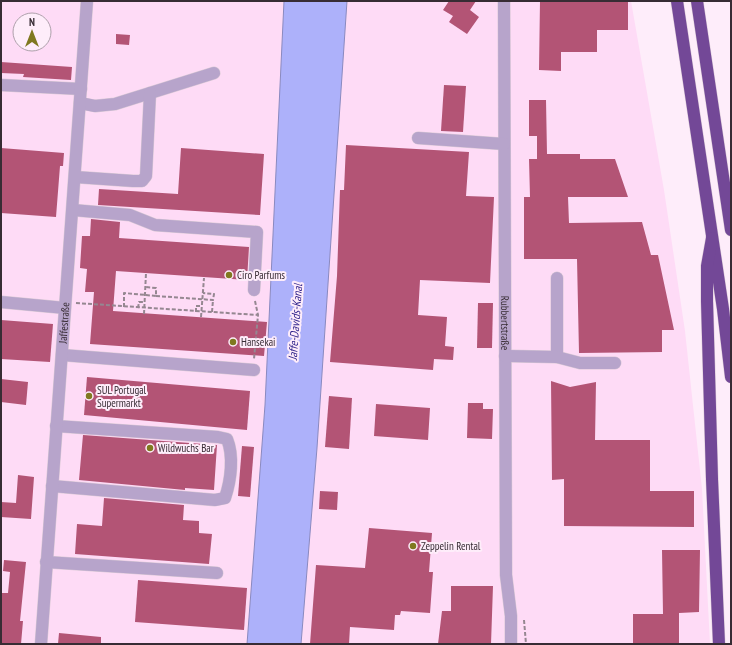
<svg xmlns="http://www.w3.org/2000/svg" width="732" height="645" viewBox="0 0 732 645" font-family="'PT Sans Narrow',sans-serif">
  <rect width="100%" height="100%" fill="#feedfa"/>
  <g fill="#fedbf6" fill-rule="evenodd">
    <path d="M1,1H284L265,405L247,644H1ZM20,20H44V44H20Z"/>
    <polygon points="347,1 631,1 664,190 685,331 702,489 710,644 301,644 317,448"/>
  </g>
  <polygon fill="#adb1fa" stroke="#8a89bf" points="284,1 347,1 317,448 301,644 247,644 265,405"/>
  <g fill="#b35475">
    <polygon points="449,1 476,1 470,10 479,17 467,34 449,22 453,16 443,10"/>
    <polygon points="540,1 628,1 628,30 597,30 597,52 561,52 561,71 539,70"/>
    <polygon points="116,34 130,35 129,45 116,44"/>
    <polygon points="1,62 72,67 71,80 23,77 24,74 1,73"/>
    <polygon points="444,85 466,86 463,132 441,131"/>
    <polygon points="529,100 546,100 547,154 580,154 580,159 615,159 628,197 568,197 569,223 642,222 651,255 658,255 674,330 662,330 662,352 579,353 577,259 524,259 524,197 530,197 529,159 537,159 537,136 529,136"/>
    <polygon points="346,145 469,152 466,196 494,197 490,283 420,280 418,315 447,317 445,346 454,347 453,360 434,359 433,370 330,362 337,276 340,190 344,190"/>
    <polygon points="1,148 64,153 63,166 60,166 56,217 1,213"/>
    <polygon points="181,148 264,154 260,215 98,205 99,189 178,194"/>
    <polygon points="91,219 120,222 119,238 249,247 247,280 116,271 113,311 267,322 264,356 90,344 94,292 85,292 87,269 80,268 82,236 90,236"/>
    <polygon points="478,303 493,303 492,348 477,348"/>
    <polygon points="1,320 53,324 50,362 1,359"/>
    <polygon points="87,377 250,391 247,430 84,415"/>
    <polygon points="1,379 28,382 26,405 1,402"/>
    <polygon points="551,381 570,387 596,382 595,440 650,440 650,491 694,491 694,527 564,526 564,479 552,480"/>
    <polygon points="329,396 352,398 349,449 325,447"/>
    <polygon points="468,403 483,403 483,409 493,409 492,439 467,438"/>
    <polygon points="376,404 430,408 428,440 374,436"/>
    <polygon points="83,435 217,445 214,490 185,488 185,490 79,480"/>
    <polygon points="242,446 254,447 250,497 238,496"/>
    <polygon points="18,475 34,477 31,519 1,517 1,502 16,503"/>
    <polygon points="320,491 338,492 337,510 319,509"/>
    <polygon points="104,498 184,505 183,520 199,521 199,533 212,534 209,564 75,554 77,524 102,526"/>
    <polygon points="369,528 432,533 429,572 433,572 430,613 401,611 400,615 395,615 394,630 350,627 349,644 310,644 316,565 365,568"/>
    <polygon points="662,550 700,550 699,612 679,613 679,644 633,644 633,614 663,614"/>
    <polygon points="4,560 26,562 20,621 23,621 21,644 1,644 1,593 8,593 10,572 3,571"/>
    <polygon points="138,580 247,588 244,630 135,622"/>
    <polygon points="451,586 493,586 491,644 438,644 442,611 451,611"/>
    <polygon points="59,633 101,637 101,644 58,644"/>
  </g>
  <g fill="none" stroke-linecap="round" stroke-linejoin="round">
    <defs>
      <g id="minor">
        <path id="s1" d="M504,1L506,575L511,616V644"/>
        <polyline points="1,85 81,89"/>
        <polyline points="80,103 95,106 115,104 214,73"/>
        <polyline points="418,138 504,144"/>
        <polyline points="75,177 133,181 142,181 146,176 150,93"/>
        <polyline points="73,210 130,215 155,225 257,232 254,290"/>
        <polyline points="557,278 557,357"/>
        <polyline points="1,302 65,308"/>
        <polyline points="62,355 254,370"/>
        <polyline points="505,356 557,357 580,363 615,363"/>
        <path d="M52,486L215,500L225,498C231,480 234,456 227,439L218,437L56,426"/>
        <polyline points="46,562 217,573"/>
        <path id="s2" d="M41,644L87,1"/>
      </g>
      <g id="highway">
        <polyline points="677,1 723,309 731,377"/>
        <polyline points="697,1 731,230"/>
        <polyline points="712,238 707,266 707,301 712,479 719,644"/>
      </g>
    </defs>
    <use href="#minor" stroke="#dacad6" stroke-width="13"/>
    <use href="#highway" stroke="#dacad6" stroke-width="13"/>
    <g stroke="#958791" stroke-width="2" stroke-dasharray="4 2" stroke-linecap="butt">
      <polyline points="156,296 213,300 214,294 203,293"/>
      <polyline points="255,301 258,315"/>
      <polyline points="76,303 258,315 254,359"/>
      <polyline points="124,307 124,293 156,296 156,288 145,287"/>
      <polyline points="138,308 139,302 144,302"/>
      <polyline points="196,312 196,306 202,306"/>
      <polyline points="212,312 213,300"/>
      <polyline points="524,620 526,644"/>
    </g>
    <use href="#minor" stroke="#b7a4cb" stroke-width="12"/>
    <use href="#highway" stroke="#734897" stroke-width="12"/>
    <g stroke="#958791" stroke-width="2" stroke-dasharray="4 2" stroke-linecap="butt">
      <polyline points="144,314 146,273"/>
      <polyline points="201,317 204,278"/>
    </g>
  </g>
  <g fill="#7f791f" stroke="#feedfa" stroke-width="1.5">
    <circle cx="229" cy="275" r="4"/>
    <circle cx="233" cy="342" r="4"/>
    <circle cx="89" cy="396" r="4"/>
    <circle cx="150" cy="448" r="4"/>
    <circle cx="413" cy="546" r="4"/>
  </g>
  <g text-anchor="middle" dominant-baseline="central" stroke-width="4" stroke-linejoin="round" paint-order="stroke">
    <g font-size="11" fill="#372c34" stroke="#feedfa" text-anchor="start">
      <text x="237" y="275">Ciro Parfums</text>
      <text x="241" y="342">Hansekai</text>
      <text x="97" y="390">SUL Portugal<tspan x="97" dy="13">Supermarkt</tspan></text>
      <text x="158" y="448">Wildwuchs Bar</text>
      <text x="421" y="546">Zeppelin Rental</text>
    </g>
    <g font-size="11" fill="#372c34" stroke="#feedfa">
      <text stroke="none"><textPath href="#s2" startOffset="322">Jaffestraße</textPath></text>
      <text stroke="none"><textPath href="#s1" startOffset="322">Rubbertstraße</textPath></text>
    </g>
    <g font-size="12" font-style="italic" fill="#36298e" stroke="#feedfa">
      <text transform="translate(295 322) rotate(-86)">Jaffe-Davids-Kanal</text>
    </g>
  </g>
  <rect width="732" height="645" fill="none" stroke="#372c34" stroke-width="4"/>
  <g transform="translate(32 32)"><circle r="19" fill="#feedfa" stroke="#aea0ab"/>
  <path d="M0-3L7 15L0 10L-7 15Z" fill="#7f791f"/>
  <text y="-6" font-size="11" font-weight="bold" text-anchor="middle" fill="#372c34">N</text>
  </g>
</svg>
